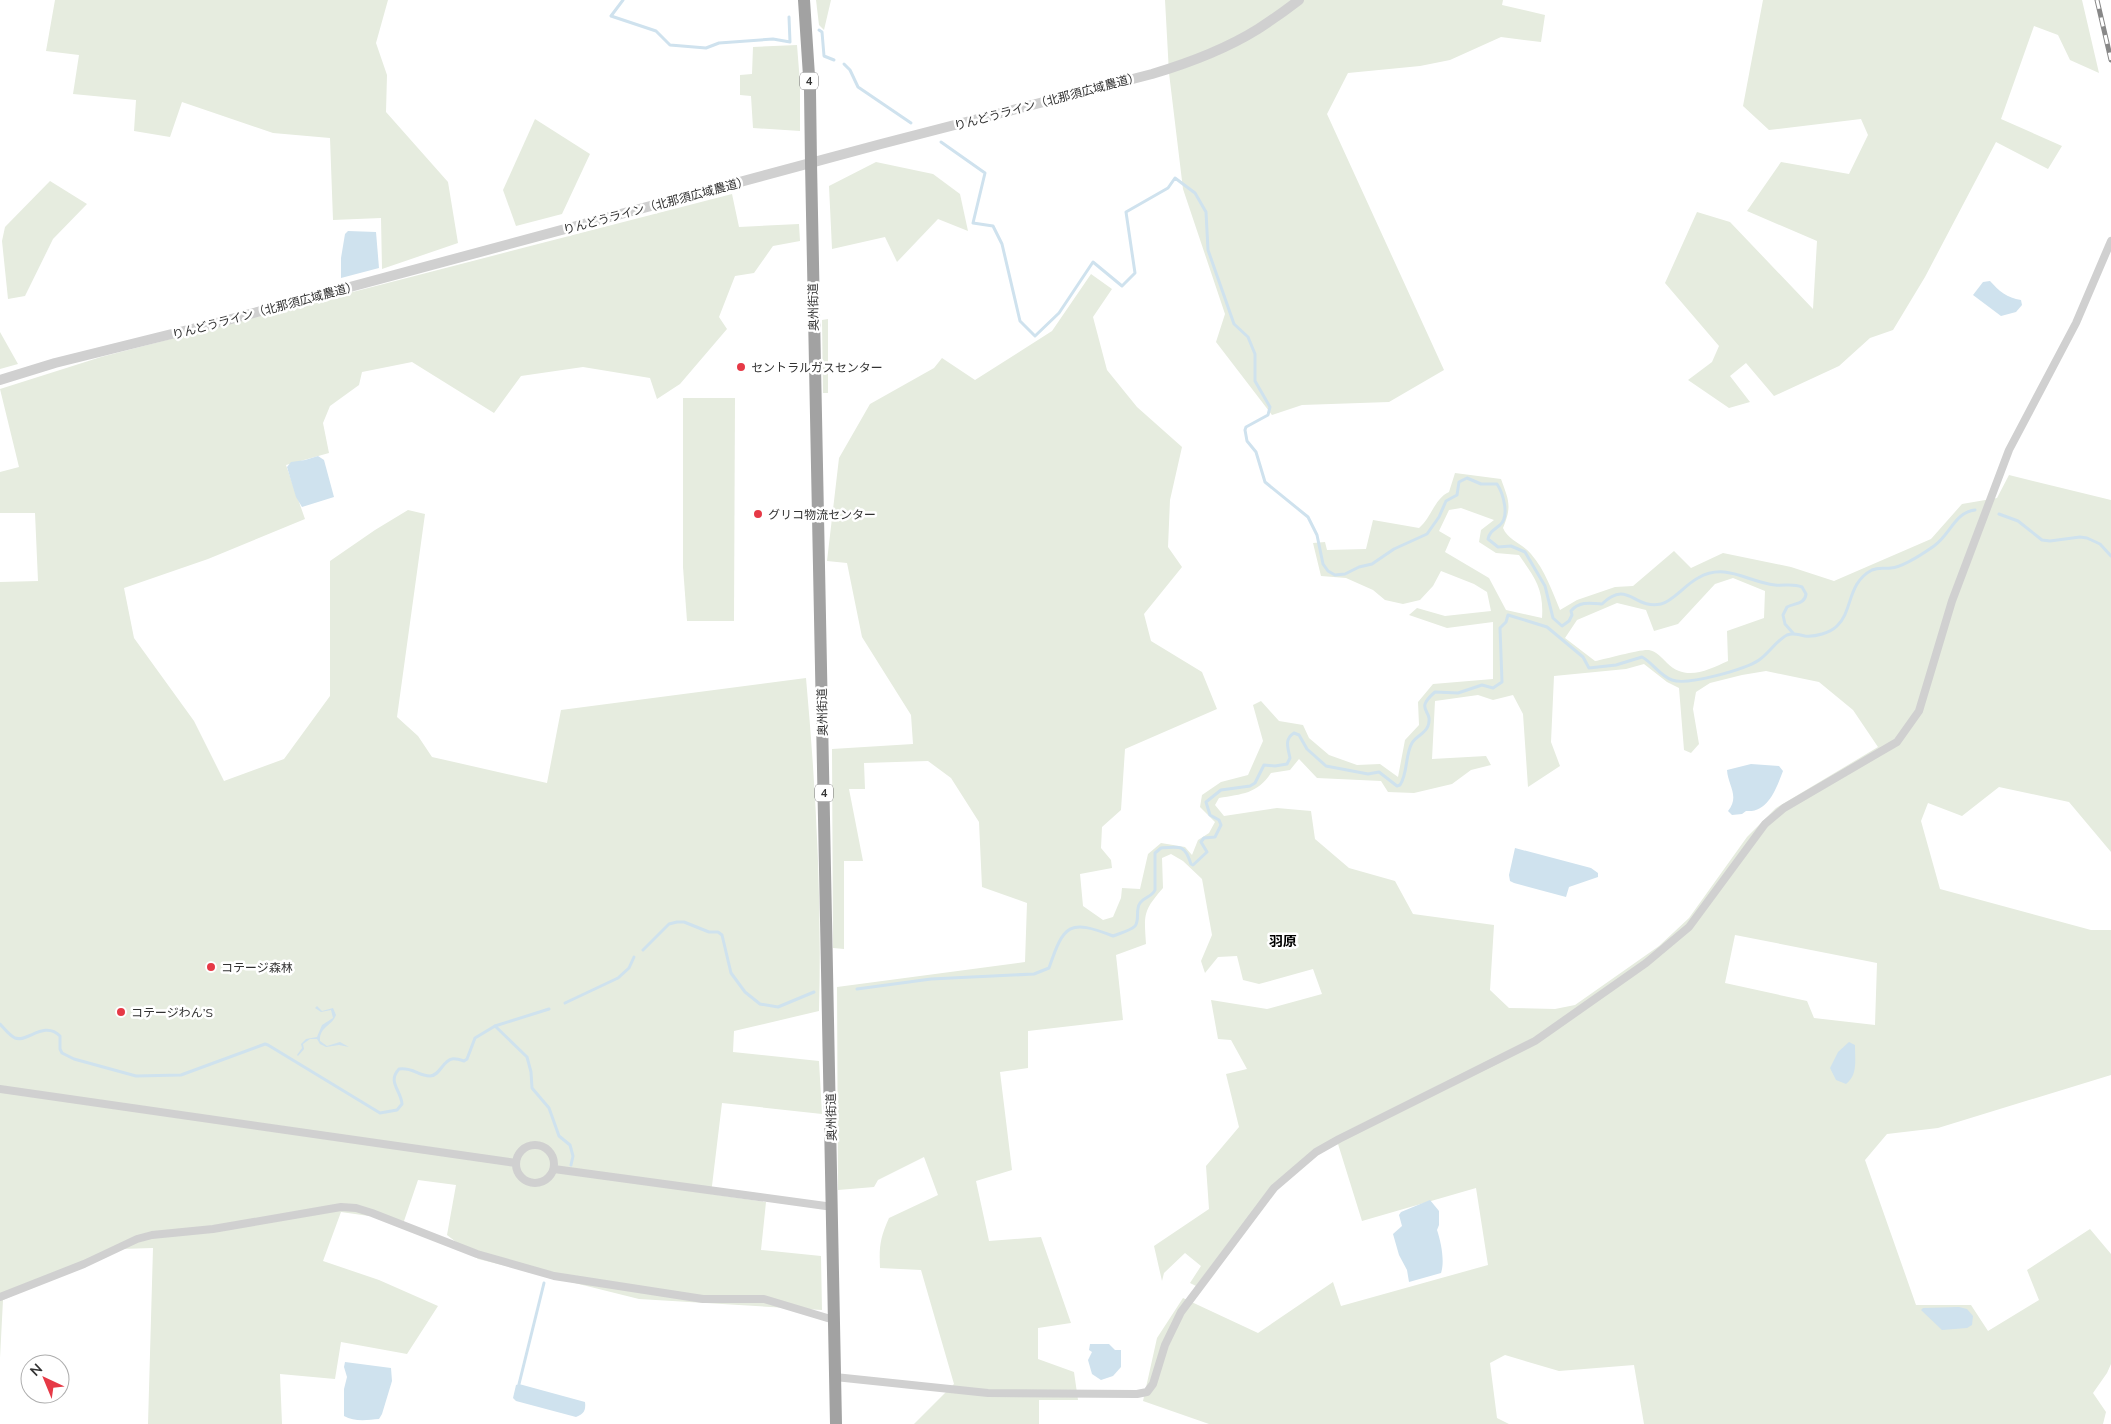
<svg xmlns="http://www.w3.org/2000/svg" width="2111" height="1424" viewBox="0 0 2111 1424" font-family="Mulish,'Noto Sans JP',sans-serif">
  <rect width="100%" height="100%" fill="#fff"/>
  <g fill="#e6ecdf" fill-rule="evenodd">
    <polygon points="55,0 388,0 376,43 387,75 386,112 448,182 458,243 382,269 381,218 333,220 330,138 273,133 182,102 170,137 134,131 136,100 73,94 79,55 46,51"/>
    <polygon points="816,0 831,0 824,30 819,25"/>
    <polygon points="1165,0 1503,0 1502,5 1545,15 1541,42 1501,37 1450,60 1420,66 1348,73 1327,114 1444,370 1389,402 1302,405 1272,415 1216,342 1225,314 1183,189 1169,73"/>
    <polygon points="1763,0 2082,0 2099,73 2070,60 2058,35 2034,26 2001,119 2062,146 2048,169 1996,142 1925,277 1893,330 1870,338 1839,366 1774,396 1746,363 1730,376 1750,402 1729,408 1688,380 1712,362 1719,346 1665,283 1697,212 1730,222 1813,309 1817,241 1747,211 1781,162 1849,174 1868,135 1861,119 1769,130 1743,106"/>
    <polygon points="797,45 800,83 800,131 753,128 751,96 740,95 740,75 752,74 753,47"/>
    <polygon points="535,119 590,154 562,214 516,226 503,190"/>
    <polygon points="876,162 933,174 960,194 968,231 938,219 897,262 885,237 832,249 829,186"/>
    <polygon points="50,181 87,204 53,239 25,296 8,299 2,241 5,227"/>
    <path d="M732,194L739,227L799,224L800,241L773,246L754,273L735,276L719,317L727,329L680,384L657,399L650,378L583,367L521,376L494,413L412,362L362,372L359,385L330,406L323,423L329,453L286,465L305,519L208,559L124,588L134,638L194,721L224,781L284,759L330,696V561L375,530L408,510L425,514L397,717L418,736L432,757L547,783L561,710L806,678C816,789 822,900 819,1011L734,1031L733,1052L819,1061L822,1114L722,1103L711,1194L766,1202L761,1250L821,1256L822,1310L639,1299L478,1259L447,1235L456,1185L418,1180L404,1221L341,1212L323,1261L379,1280L438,1306L407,1354L341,1342L335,1379L280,1374L282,1424H148L153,1248L120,1249L3,1300L0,1358V582L38,581L35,513H0V472L19,467L0,389L101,357Z"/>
    <path d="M1091,274L1112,289L1093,317L1107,370L1137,407L1182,447L1170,500L1168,547L1182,567L1144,614L1151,641L1202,672L1217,709L1125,749L1121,810L1102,827L1101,848L1111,860L1112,868L1080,874L1083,906L1103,920L1113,917L1121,898L1122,888L1140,889L1148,854L1161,843L1185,847L1192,855L1198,840L1209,833L1215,822L1200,807L1202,795L1221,782L1248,775L1263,741L1253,705L1261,701L1279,721L1303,725L1309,738L1329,755L1357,765L1380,764L1398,777L1405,740L1419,725L1418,702L1433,684L1493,679V622L1447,628L1409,615L1417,608L1445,616L1491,611L1487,592L1474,584L1441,571L1433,586L1420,600L1403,604L1385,600L1373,590L1346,578L1321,576L1313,543L1325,542L1327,550L1366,549L1373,520L1419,528C1432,517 1434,499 1449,492L1455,473L1501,479C1509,501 1512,506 1503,528C1508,540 1523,544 1531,554C1545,570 1552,591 1560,610L1577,600L1615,587L1633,586L1674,551L1691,568L1723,553L1791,567L1834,581L1931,539L1962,504L1997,498L2009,475L2111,500V852L2069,802L1999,787L1962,816L1928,803L1921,821L1940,889L2091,930H2111V1075L1938,1128L1887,1134L1865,1160L1916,1305H1971L1988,1331L2039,1300L2027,1270L2090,1229L2111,1254V1364L2107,1373L2093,1393L2106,1412L2103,1424H1644L1634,1365L1559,1371L1505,1355L1490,1363L1497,1418L1509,1424H1209L1143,1401L1157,1338L1183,1298L1258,1333L1333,1282L1341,1306L1488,1265L1476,1188L1362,1221L1338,1144L1315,1150L1273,1186L1196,1286L1190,1283L1201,1266L1185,1253L1164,1273L1162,1281L1154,1246L1209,1209L1206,1166L1239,1127L1226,1074L1247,1069L1231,1040L1218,1039L1211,1000L1267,1009L1322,994L1313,969L1259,984L1243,980L1237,956L1218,957L1205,973L1201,961L1212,935L1202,879L1183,861L1171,854L1162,858L1163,888C1143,911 1144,914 1146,944L1116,955L1123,1020L1028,1031V1068L1000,1072L1012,1170L976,1181L989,1241L1041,1237L1071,1323L1038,1328V1359L1074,1372L1078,1400H1039V1424H914L954,1384L921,1270L880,1268C879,1247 880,1238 889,1218L938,1195L924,1157L878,1180L874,1187L838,1190L837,987L1025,962L1027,903L982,887L979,822L951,778L928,761L864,763L865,789H849L863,861H844V949L833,948L832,749L913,744L911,715L862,637L847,563L827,561L839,458L870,404L934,368L942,358L975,380L1052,331ZM1461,508L1494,520L1481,530L1479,542L1496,553L1519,555C1535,578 1544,589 1542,618L1506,610L1489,578L1445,552L1451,538L1439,531L1449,510ZM1733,578L1765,591L1764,618L1727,631L1728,661C1708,670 1686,682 1667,663C1662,658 1656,651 1649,650C1640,649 1606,659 1595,661L1565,638L1577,620L1617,603L1646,610L1654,631L1678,624L1715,584ZM1644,664L1667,682L1679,688L1684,750L1691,753L1699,744L1693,709L1696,692L1710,683L1742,675L1766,671L1819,682L1853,710L1878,747L1776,808L1747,837L1689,918L1659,946L1575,1005L1555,1009L1509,1008L1490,990L1494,925L1413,914L1395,881L1349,868L1315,839L1311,811L1277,808L1224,816L1215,805L1219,798C1242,794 1257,794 1271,773L1290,770L1299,759L1317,778L1381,781L1388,792L1414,793L1452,784L1471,770L1491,765L1486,756L1432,759L1435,701L1478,695L1493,700L1513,695L1523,714L1528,787L1560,766L1551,742L1554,676L1626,669ZM1735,935L1877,963L1875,1025L1814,1018L1807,1001L1725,983Z"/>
    <polygon points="828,319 828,393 823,393 822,320"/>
    <polygon points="0,332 18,364 0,369"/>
    <polygon points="683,398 735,398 734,621 687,621 683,567"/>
  </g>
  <g fill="#cfe2ee">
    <polygon points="348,231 376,232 379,268 341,278 341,258 345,234"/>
    <path d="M1990,281C1999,291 2007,298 2021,300L2022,305L2016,312L2001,316L1973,295L1983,282Z"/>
    <polygon points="318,456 324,460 334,497 302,507 296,497 287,467 291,462 305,460"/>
    <path d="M1751,764L1779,766L1783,771C1776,789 1768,813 1746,811L1742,814L1732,815L1728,811C1740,796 1728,786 1727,770Z"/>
    <polygon points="1515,848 1591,868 1598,873 1598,877 1569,887 1566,897 1514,883 1510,881 1509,875"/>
    <path d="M317,1006L322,1011L333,1008L336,1015C332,1026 319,1027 320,1041L327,1046L340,1042L349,1047L339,1045L326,1047L320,1044L317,1039H310L303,1044L304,1049L298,1056L297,1055L302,1048L301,1044L306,1039L317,1037L322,1025L333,1018L331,1010L321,1012L315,1008Z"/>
    <path d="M1849,1042L1855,1045C1855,1060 1858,1075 1846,1084L1836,1080L1830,1068L1838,1052Z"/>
    <path d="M1430,1200L1439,1211V1225L1437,1230C1441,1242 1445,1261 1441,1273L1409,1282L1407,1270L1399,1255L1393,1234L1402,1226L1399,1215L1401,1212Z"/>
    <polygon points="1959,1307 1967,1309 1973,1316 1972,1325 1967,1328 1942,1330 1921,1310 1923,1308"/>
    <polygon points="1090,1344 1109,1344 1115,1350 1121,1350 1121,1367 1113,1376 1101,1380 1092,1374 1088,1360 1092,1352 1089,1350"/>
    <path d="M345,1362L391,1368L392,1381L382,1414L379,1419C368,1420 354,1422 344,1416V1389L347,1377L344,1367Z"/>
    <path d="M519,1384L585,1402C586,1410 584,1414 576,1417L516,1401L513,1398L516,1385Z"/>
  </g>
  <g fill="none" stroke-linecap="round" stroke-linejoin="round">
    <g stroke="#cfe2ee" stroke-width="3">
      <polyline points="623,0 611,16 656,31 670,45 706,48 719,43 773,39 790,42 789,17"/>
      <polyline points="819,30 822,32 824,56 834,60"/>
      <polyline points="844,64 850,70 858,87 911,123"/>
      <path d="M941,142L985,173L973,223L993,226L1002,244L1020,321L1035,336L1059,313L1093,262L1122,286L1135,273L1126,212L1168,188L1175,178L1195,193L1206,212L1208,250L1234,324L1248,337L1255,354V381L1270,407L1268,415L1246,427L1245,430L1247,441L1256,452L1265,482L1308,517L1317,535L1323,564L1328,571L1335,575L1345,574L1359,567L1372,564L1394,549L1427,534L1439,517L1446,501L1457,495L1459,482L1467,478L1481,484H1497C1503,493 1510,516 1500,525C1494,530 1490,531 1488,539L1498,547L1511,546L1525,552L1545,586L1553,618L1562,626L1569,621L1572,615L1571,611C1579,601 1591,603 1602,604C1628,579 1634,610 1661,604C1672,602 1686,584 1698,578C1726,562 1747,582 1775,585C1785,586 1792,583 1802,587L1806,594C1805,604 1795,603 1787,607L1783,615L1785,624L1793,633"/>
      <polyline points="1999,514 2018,521 2042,540 2050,541 2080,537 2087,538 2100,544 2111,556"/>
      <polyline points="643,950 669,924 677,922 684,922 709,932 718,932 722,935 731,973 745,992 760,1004 778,1007 814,992"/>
      <path d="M857,989L931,979L1034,974L1049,968C1064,924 1069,919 1113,936C1120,933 1130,931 1135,926C1140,920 1135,910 1140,903C1144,897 1152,897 1155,890V853L1161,848C1181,846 1185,845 1191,864L1193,865L1207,852L1201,842L1204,838L1215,837L1221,825L1219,820L1210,815L1206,802L1221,790L1250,786L1255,783L1264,765L1275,766L1287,764L1290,758C1288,748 1284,739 1294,733L1299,735L1307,749L1326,766L1368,774L1379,772L1397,786L1400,785C1408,773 1405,755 1412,743C1416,736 1425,734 1428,726C1434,709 1413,711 1435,692L1458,693L1482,685L1493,688L1502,682L1500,628L1506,622L1508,615L1547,627L1583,657L1589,668L1616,665L1642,657C1653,663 1660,676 1672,680C1687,686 1746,669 1759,660C1769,653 1776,641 1787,635C1794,632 1798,635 1805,636C1815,637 1830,633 1837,626C1853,611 1847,583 1872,570C1879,567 1884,569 1891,568C1903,567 1924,553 1934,546C1950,535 1955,512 1975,510"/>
      <polyline points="565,1003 618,978 629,968 634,957"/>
      <path d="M0,1024C4,1028 9,1035 15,1038C27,1043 44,1020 60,1036V1049L62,1053L74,1059L136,1076L181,1075L265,1044L268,1045L380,1113L397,1110L402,1104C401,1090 387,1082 399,1069C413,1067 418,1076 430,1076C440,1076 443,1060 452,1059C455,1058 461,1060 464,1061L467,1059L475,1038L495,1026L527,1057L531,1072L532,1088L549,1108L559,1136L570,1145L573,1156L571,1165"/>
      <polyline points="495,1026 549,1009"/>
      <polyline points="519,1384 544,1283"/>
    </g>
    <g stroke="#d0d0d0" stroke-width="8">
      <polyline points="0,1089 516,1163"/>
      <circle cx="535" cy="1164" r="19"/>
      <polyline points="554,1169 833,1207"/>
      <polyline points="0,1297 84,1264 137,1239 152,1235 213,1229 341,1207 356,1208 372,1213 477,1254 554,1276 703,1299 764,1299 834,1320"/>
      <polyline points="835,1377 988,1393 1137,1394 1147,1392 1153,1384 1165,1345 1181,1312 1274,1188 1316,1152 1339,1139 1535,1041 1646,963 1689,927 1765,824 1784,808 1897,742 1919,711 1952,601 2009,450 2076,323 2111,241"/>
    </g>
    <path stroke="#d0d0d0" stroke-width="10" d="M0,380L55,363L220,322L881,144L1152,74C1189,63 1226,49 1258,29C1272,20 1286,10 1299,0"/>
    <polyline stroke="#a2a2a2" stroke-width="12" points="804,0 810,91 811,163 836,1424"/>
    <defs>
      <polyline id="rail" points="2097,0 2111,60"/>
    </defs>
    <use href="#rail" stroke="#888" stroke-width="5"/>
    <use href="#rail" stroke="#fff" stroke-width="3" stroke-dasharray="9" stroke-linecap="butt"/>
  </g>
  <g fill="#e63946" stroke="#fff" stroke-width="2">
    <circle cx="741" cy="367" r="5"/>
    <circle cx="758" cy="514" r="5"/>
    <circle cx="211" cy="967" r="5"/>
    <circle cx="121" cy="1012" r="5"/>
  </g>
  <g text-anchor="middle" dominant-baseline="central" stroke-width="5" stroke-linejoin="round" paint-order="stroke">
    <g fill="#fff" stroke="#707070" stroke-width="1">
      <rect x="800" y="72.5" width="18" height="17" rx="4"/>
      <rect x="815" y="784.5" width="18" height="17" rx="4"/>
    </g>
    <g font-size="11" font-weight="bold" fill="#333">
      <text x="809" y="81">4</text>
      <text x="824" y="793">4</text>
    </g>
    <g font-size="12" fill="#333" stroke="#fff">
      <text transform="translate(1047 101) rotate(-15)">りんどうライン（北那須広域農道）</text>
      <text transform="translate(656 205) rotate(-15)">りんどうライン（北那須広域農道）</text>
      <text transform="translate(813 307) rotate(-91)">奥州街道</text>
      <text transform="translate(265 310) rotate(-15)">りんどうライン（北那須広域農道）</text>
      <text transform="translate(822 712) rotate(-91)">奥州街道</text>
      <text transform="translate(831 1117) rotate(-91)">奥州街道</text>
    </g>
    <g font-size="12" fill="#333" stroke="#fff" text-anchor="start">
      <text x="751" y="367">セントラルガスセンター</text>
      <text x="768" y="514">グリコ物流センター</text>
      <text x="221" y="967">コテージ森林</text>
      <text x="131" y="1012">コテージわん’S</text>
    </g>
    <g font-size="14" font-weight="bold" fill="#000" stroke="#fff">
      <text x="1283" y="941">羽原</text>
    </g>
  </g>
  <g transform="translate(45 1379) rotate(316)"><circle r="24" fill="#ffffff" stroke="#adadad"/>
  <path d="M0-4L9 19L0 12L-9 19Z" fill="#e63946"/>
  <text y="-8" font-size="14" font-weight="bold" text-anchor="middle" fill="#333333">N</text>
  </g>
</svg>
